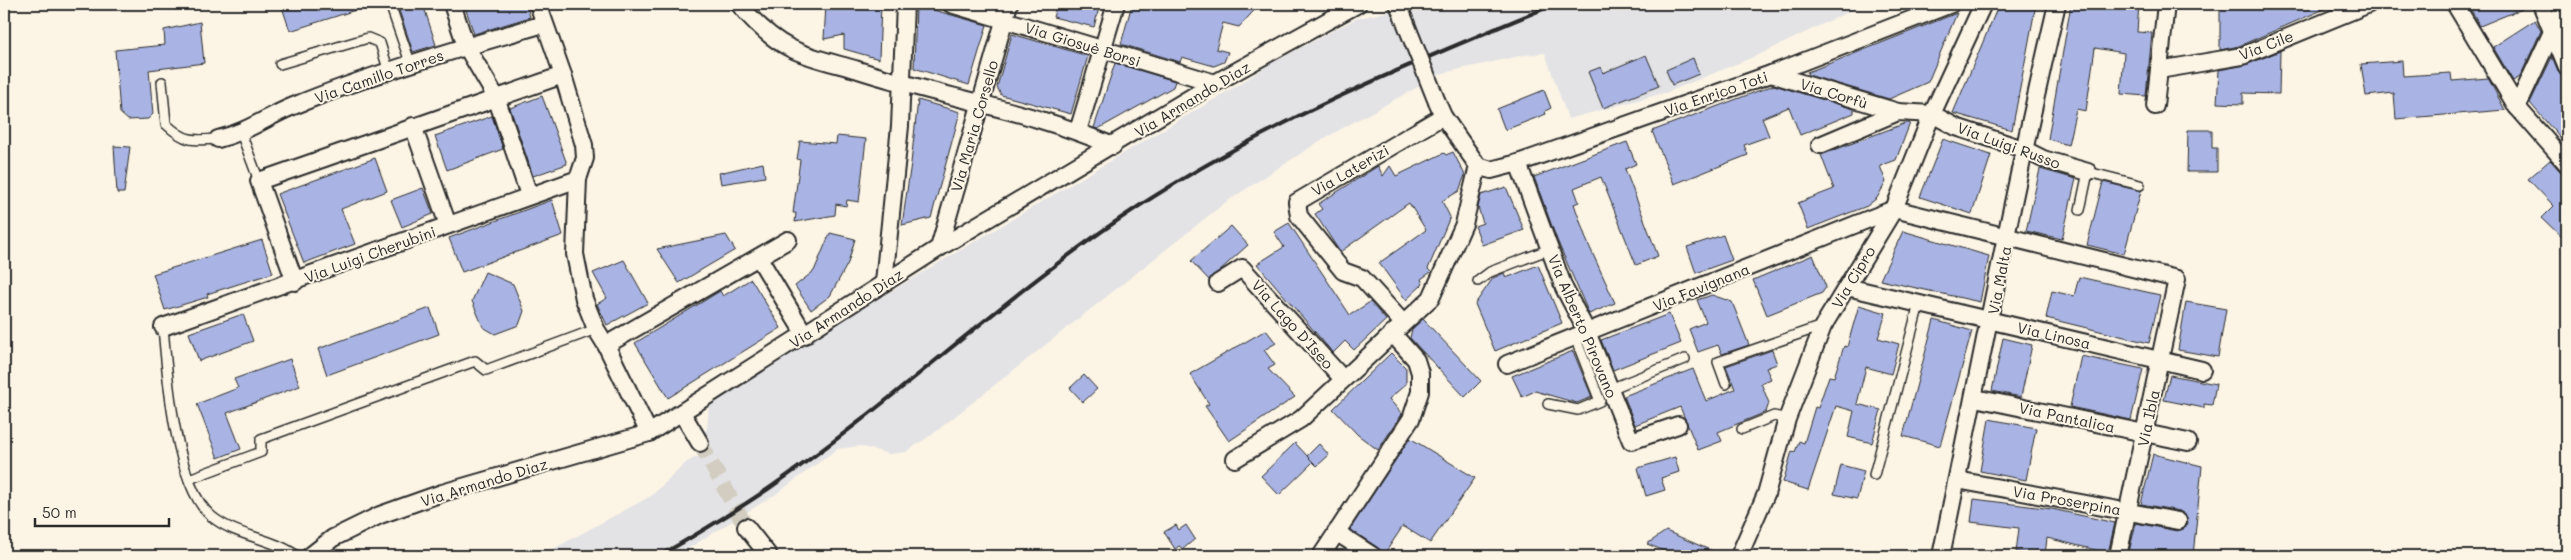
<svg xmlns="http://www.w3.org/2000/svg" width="2571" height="560" viewBox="0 0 2571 560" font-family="Mali,sans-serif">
  <rect width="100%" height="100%" fill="#fcf5e5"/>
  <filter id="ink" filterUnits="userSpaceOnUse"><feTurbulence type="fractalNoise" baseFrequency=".02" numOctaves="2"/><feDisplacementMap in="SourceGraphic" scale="10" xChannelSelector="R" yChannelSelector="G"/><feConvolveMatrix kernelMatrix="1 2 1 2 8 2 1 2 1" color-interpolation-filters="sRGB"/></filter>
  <g filter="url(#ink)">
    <polygon fill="#e3e2e5" points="1421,4 1864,4 1763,53 1668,92 1568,119 1545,53 1524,55 1443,73 1323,139 1226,202 934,433 906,452 889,454 860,446 837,449 776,494 676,556 540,556 651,496 687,462 710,450 702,433 707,429 709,405 819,334 1240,84 1268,65 1355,19"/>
    <g fill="#a9b4e4" stroke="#2b2b2b">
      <polygon points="281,4 365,4 365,7 290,31"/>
      <polygon points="397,4 423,4 436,45 413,52"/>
      <polygon points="464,4 526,4 530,17 474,34"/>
      <polygon points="826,4 881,4 879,59 844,49 844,35 824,39"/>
      <polygon points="1057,4 1100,4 1094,27 1053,17"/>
      <polygon points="1132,4 1260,4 1239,27 1223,23 1216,49 1228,52 1224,62 1214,66 1182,57 1180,62 1121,44"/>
      <polygon points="1999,4 2036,4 2012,130 1953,113"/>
      <polygon points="2071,4 2139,4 2137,32 2152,33 2146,96 2121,94 2124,53 2095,48 2086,111 2076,109 2068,145 2048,139"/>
      <polygon points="2233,4 2336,4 2239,46 2220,50 2220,9"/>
      <polygon points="2468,4 2531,4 2531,5 2480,26"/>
      <polygon points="916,5 987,25 969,85 914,68"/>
      <polygon points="1957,13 1928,82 1889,99 1808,75 1807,72 1813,70"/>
      <polygon points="2535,20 2541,31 2520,77 2513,81 2493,47"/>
      <polygon points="200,22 204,63 149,70 153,114 148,119 128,120 120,113 115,50 165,45 164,30"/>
      <polygon points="1012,34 1088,56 1071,114 1001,95 997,87"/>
      <polygon points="2280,51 2279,94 2243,93 2243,104 2217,103 2219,70 2246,65"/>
      <polygon points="1646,55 1659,86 1603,108 1588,72 1601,67 1603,73"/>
      <polygon points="2552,57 2558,72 2567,78 2567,149 2565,146 2566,145 2530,103"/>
      <polygon points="1693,58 1699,74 1672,85 1666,70"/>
      <polygon points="2402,61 2403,76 2451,73 2452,81 2488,78 2505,110 2396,119 2394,93 2366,96 2361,64"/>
      <polygon points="1115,63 1175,81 1173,87 1098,129 1094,128"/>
      <polygon points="1774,85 1854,109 1854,113 1800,135 1789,107 1762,118 1769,136 1744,145 1748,155 1674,184 1652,131"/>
      <polygon points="1544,90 1551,108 1545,111 1546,114 1505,130 1497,109"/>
      <polygon points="542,96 567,164 533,176 510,108"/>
      <polygon points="918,100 960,112 931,218 902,225 911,163"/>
      <polygon points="492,116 503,149 447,170 435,136"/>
      <polygon points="1906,123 1910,123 1896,160 1880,166 1886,182 1877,198 1867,206 1808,229 1798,203 1834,189 1821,155"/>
      <polygon points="2188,130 2212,130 2212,148 2217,148 2217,172 2187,172"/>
      <polygon points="837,136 866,139 859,202 847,200 846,206 836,204 835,215 795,222 796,213 793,213 800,160 797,159 800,141 836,144"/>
      <polygon points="1943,139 1991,155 1972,214 1920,197"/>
      <polygon points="1627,142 1636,164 1625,169 1658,256 1636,265 1601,177 1574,188 1579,202 1574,204 1587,241 1615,303 1589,314 1557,240 1534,177"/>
      <polygon points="114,146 130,147 124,193 117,193"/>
      <polygon points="1453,152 1465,175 1459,191 1442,201 1450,217 1428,269 1431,272 1421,279 1423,284 1406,300 1379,263 1426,230 1409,203 1340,252 1315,214 1322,209 1318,204 1378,166 1383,176 1390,166 1396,176 1444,153 1446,155"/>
      <polygon points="375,158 387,191 341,209 355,244 304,263 277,194"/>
      <polygon points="2550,160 2560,171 2567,174 2567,242 2542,218 2554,206 2528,179"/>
      <polygon points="763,163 765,177 721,184 719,173"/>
      <polygon points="2040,169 2076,179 2062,239 2026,231"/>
      <polygon points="2103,182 2141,191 2124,254 2087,245"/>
      <polygon points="1506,187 1524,230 1482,245 1475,226 1483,223 1478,207 1481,195"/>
      <polygon points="423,188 433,214 402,227 391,200"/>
      <polygon points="552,200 563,235 462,272 449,238"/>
      <polygon points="1289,223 1350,315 1370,302 1386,320 1354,350 1345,341 1333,353 1257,264 1284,247 1274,232"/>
      <polygon points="1231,226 1248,245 1209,280 1191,261"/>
      <polygon points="1903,231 1989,256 1980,302 1880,280"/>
      <polygon points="830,233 855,239 848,263 830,296 811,310 795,286 814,271"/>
      <polygon points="726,235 735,250 679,283 657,249"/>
      <polygon points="1723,235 1732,260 1696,273 1687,247"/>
      <polygon points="262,240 273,273 207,294 208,297 165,310 153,274"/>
      <polygon points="1813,255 1826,287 1822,293 1767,315 1753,280"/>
      <polygon points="624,260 648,303 607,325 597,304 607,298 593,273"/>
      <polygon points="1538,265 1562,323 1495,351 1475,304 1493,278 1504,273 1506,278"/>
      <polygon points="485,272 513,284 524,311 519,325 495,334 483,327 472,301"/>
      <polygon points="2079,277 2160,295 2149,343 2046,318 2052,291 2074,296"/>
      <polygon points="751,279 781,328 668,398 635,343 720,291 723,296"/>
      <polygon points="1712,295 1732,302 1749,345 1722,354 1718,345 1698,352 1689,329 1706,322 1697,300"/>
      <polygon points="2186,302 2226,309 2218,357 2178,350"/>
      <polygon points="1859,305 1886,313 1878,338 1899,344 1891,374 1866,367 1857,404 1881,410 1872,443 1848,437 1854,411 1836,406 1808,490 1783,482 1792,451 1795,452 1799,441 1804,443 1815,407 1818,408 1829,376 1834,377 1844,346 1847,347"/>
      <polygon points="430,308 439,334 327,375 318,349"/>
      <polygon points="243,314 253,341 199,361 189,333"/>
      <polygon points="1669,314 1681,343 1613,370 1601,340"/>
      <polygon points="1423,319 1481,381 1465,397 1410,338 1412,329"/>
      <polygon points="1934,320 1972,331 1940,446 1903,436"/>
      <polygon points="1266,330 1276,343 1264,350 1275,365 1268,369 1295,397 1229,441 1205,406 1209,404 1190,374"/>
      <polygon points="2003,338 2032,345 2021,397 1992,391"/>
      <polygon points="1772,350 1777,364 1766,368 1771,379 1761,383 1769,403 1766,412 1718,432 1722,441 1698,450 1680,407 1635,425 1624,396 1693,369 1706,401 1735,389 1726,366"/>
      <polygon points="1573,351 1592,397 1577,403 1535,391 1522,397 1512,376"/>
      <polygon points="1391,353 1406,368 1406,384 1389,399 1402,414 1378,450 1358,435 1333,409"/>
      <polygon points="2081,356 2143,369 2131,420 2070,407"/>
      <polygon points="290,359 300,386 227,413 241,449 218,458 197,404 238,388 234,379"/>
      <polygon points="1084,375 1097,389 1083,402 1070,388"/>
      <polygon points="2170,375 2216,384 2212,405 2204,404 2204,408 2164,400"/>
      <polygon points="1989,419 2036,428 2026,480 1980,471"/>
      <polygon points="1410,438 1475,478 1430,543 1403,526 1383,556 1378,548 1350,529"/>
      <polygon points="1295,443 1313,462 1279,495 1261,476"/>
      <polygon points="1319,444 1329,455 1317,466 1307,456"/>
      <polygon points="2153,454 2202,466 2193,556 2128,556 2136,523 2177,531 2185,528 2188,523 2187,517 2180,511 2141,504"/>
      <polygon points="1675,457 1679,472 1661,478 1665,490 1646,496 1638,468"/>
      <polygon points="1841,465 1864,471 1857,499 1834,494"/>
      <polygon points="1974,499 2052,509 2115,523 2108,553 2047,538 2045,555 2016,552 2019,528 1971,522"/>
      <polygon points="1176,525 1179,530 1186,525 1195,539 1183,549 1179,546 1175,549 1164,532"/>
      <polygon points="1666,531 1724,556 1677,556 1647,544"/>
    </g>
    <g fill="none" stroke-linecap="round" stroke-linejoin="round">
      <polyline stroke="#d2cdc0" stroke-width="16" stroke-dasharray="16 8" stroke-linecap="butt" points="700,443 746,527"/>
      <defs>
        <g id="lane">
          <polyline points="390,4 411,65"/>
          <polyline points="280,64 368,38 380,43 389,72"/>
          <path d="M162,82L166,124C185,142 193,141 218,139"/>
          <polyline points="241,133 259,181"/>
          <polyline points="2080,210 2088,172 2140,185"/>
          <polyline points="1478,281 1490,272 1550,249"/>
          <path d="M163,327C167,374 175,485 211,516C236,537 271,537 297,556"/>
          <polyline points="1726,384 1718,362 1822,326"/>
          <polyline points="1610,389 1685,359"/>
          <polyline points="1548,404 1578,410 1600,401 1575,337"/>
          <polyline points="1742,429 1774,416 1787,419"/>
          <polyline points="1874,475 1919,304"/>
          <polyline points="189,479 261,452 261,439 475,361 486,370 596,329"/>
        </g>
        <g id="street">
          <polyline points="452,4 466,46 496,97 529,195"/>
          <polyline points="538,4 563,75 584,145 585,158 578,179 575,254 584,299 596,329 606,345 649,433"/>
          <path d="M739,4C753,21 770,38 790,48C809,58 834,63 855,69C940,97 1030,110 1113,146"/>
          <polyline points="951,4 1215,83"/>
          <polyline points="2455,4 2517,107 2567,164"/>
          <polyline points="2541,4 2567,68"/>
          <polyline points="2159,70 2242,56 2369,4"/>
          <polyline points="1771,74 1898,112"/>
          <polyline points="2155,106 2166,4"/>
          <polyline points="2517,107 2565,4"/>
          <polyline points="413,126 448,225"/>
          <polyline points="1078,131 1116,4"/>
          <path d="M218,139C247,132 265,118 291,107C371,74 461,48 544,24"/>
          <polyline points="1820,145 1898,112 1932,114 1956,127 2023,149 2043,159 2088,172"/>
          <polyline points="1518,163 1564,288 1587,332 1631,441 1678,425"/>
          <polyline points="1478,166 1491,170 1518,163 1771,74 1951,4"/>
          <polyline points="939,248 1009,4"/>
          <polyline points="759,258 805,335"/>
          <polyline points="295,282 259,181 563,75"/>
          <polyline points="884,282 900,126 905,4"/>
          <polyline points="1218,283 1242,268 1343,379"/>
          <polyline points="1847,287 2202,370"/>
          <polyline points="1403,323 1362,278 1343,271 1299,216 1297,202 1443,116"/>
          <polyline points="163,327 578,179"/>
          <polyline points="606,345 788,240"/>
          <polyline points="1507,364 1894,209 2177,279 2118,556"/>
          <polyline points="1975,398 2188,442"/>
          <polyline points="682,413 700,443"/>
          <polyline points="1235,459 1301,419 1431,298 1464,224 1478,166 1443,116 1437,102"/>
          <polyline points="1957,480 2178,521"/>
          <polyline points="746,527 769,556"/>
          <polyline points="1336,532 1373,556"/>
          <polyline points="310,556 333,538 380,515 442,493 649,433 939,248 1215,83 1358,4"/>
          <polyline points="1321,556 1411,419 1420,392 1420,373 1416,360 1392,333"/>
          <polyline points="1739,556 1766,494 1787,419 1823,326 1894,209 1932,114 1983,4"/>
          <path d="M1941,556C1979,372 2014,187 2057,4"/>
        </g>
      </defs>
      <use href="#lane" stroke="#2b2b2b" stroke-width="12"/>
      <use href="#street" stroke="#2b2b2b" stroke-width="20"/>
      <use href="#lane" stroke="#fcf5e5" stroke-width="9"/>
      <use href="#street" stroke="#fcf5e5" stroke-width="16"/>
      <path stroke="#2b2b2b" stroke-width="4" d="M659,556C696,535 732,513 768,489C896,401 1009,291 1139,206C1269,121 1412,63 1555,4"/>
      <defs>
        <polyline id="street-bridge" points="1398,4 1437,102"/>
      </defs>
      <use href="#street-bridge" stroke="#2b2b2b" stroke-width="20" stroke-linecap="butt"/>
      <use href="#street-bridge" stroke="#fcf5e5" stroke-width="16"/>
    </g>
  </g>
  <g text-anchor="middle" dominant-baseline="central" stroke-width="4" stroke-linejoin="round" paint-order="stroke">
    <g font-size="15" fill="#2b2b2b" stroke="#fcf5e5">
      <text transform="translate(1083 44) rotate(17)">Via Giosuè Borsi</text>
      <text transform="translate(2266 45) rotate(-21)">Via Cile</text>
      <text transform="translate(379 76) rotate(-19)">Via Camillo Torres</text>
      <text transform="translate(1716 93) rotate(-19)">Via Enrico Toti</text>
      <text transform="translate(1834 93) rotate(17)">Via Corfù</text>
      <text transform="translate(1192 99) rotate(-31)">Via Armando Diaz</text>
      <text transform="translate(974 126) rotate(-74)">Via Maria Corsello</text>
      <text transform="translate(2009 145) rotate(20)">Via Luigi Russo</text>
      <text transform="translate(1350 170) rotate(-30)">Via Laterizi</text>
      <text transform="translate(370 254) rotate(-20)">Via Luigi Cherubini</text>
      <text transform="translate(1853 277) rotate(-59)">Via Cipro</text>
      <text transform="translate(1999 280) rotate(-79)">Via Malta</text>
      <text transform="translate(1701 287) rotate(-22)">Via Favignana</text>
      <text transform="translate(846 308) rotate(-33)">Via Armando Diaz</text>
      <text transform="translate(1293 324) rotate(48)">Via Lago D'Iseo</text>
      <text transform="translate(1583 326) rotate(67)">Via Alberto Pirovano</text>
      <text transform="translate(2054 335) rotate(13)">Via Linosa</text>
      <text transform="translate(2067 417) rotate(12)">Via Pantalica</text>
      <text transform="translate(2148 418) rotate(-78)">Via Ibla</text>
      <text transform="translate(484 482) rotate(-17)">Via Armando Diaz</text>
      <text transform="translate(2067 500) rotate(10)">Via Proserpina</text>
    </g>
  </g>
  <rect width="2571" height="560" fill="none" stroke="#fcf5e5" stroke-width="20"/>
  <rect x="10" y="10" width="2551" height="540" fill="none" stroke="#2b2b2b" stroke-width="2" filter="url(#ink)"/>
  <path d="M35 518v8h134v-8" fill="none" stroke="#2b2b2b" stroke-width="2.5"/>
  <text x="42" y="518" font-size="15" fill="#2b2b2b" stroke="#fcf5e5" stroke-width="4" paint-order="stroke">50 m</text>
</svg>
